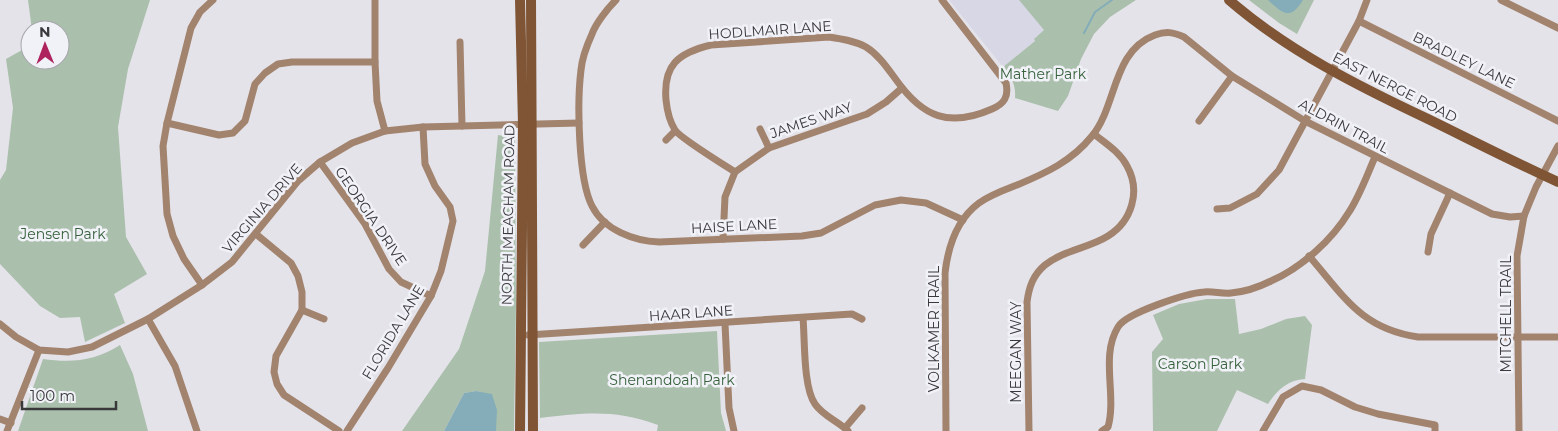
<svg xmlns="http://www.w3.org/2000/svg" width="1558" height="431" viewBox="0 0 1558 431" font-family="Montserrat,sans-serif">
  <rect width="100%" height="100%" fill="#e4e3ea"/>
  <polygon fill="#d8d7e5" points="949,0 1033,0 1044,30 1034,39 1035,41 1003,67"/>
  <g fill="#abc0ac">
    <polygon points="28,0 150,0 128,69 118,127 126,237 147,274 114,294 125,323 85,342 80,317 60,318 40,306 0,264 0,180 6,170 13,108 6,59 22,50 30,37 30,60 60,60 60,30 32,30"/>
    <path d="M1019,0H1136L1110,17L1094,34L1081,59L1068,96L1058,111L1015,98C1016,84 1011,77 1003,67L1035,41L1034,39L1044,30Z"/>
    <polygon points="1249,0 1314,0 1297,34 1279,23"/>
    <polygon points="498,135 515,138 516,307 514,431 496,431 496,410 492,395 476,391 464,393 444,431 402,431 459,349 485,271"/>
    <path d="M1207,299H1235L1239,334L1261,329L1286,319L1305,316L1312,325L1305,379C1288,380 1277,390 1268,404L1237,390L1217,431H1153L1152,352L1163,339L1153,315L1179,304Z"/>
    <path d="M717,331L721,413L726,431H657L658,425C614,409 585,413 540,418L539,342Z"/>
    <path d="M120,345L133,374L148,431H18L43,359C72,363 95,361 120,345Z"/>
  </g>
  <g fill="#84adb9">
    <path d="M1268,0H1303C1290,21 1283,14 1268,0Z"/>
    <polygon points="476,391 492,394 497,410 496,431 444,431 464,393"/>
  </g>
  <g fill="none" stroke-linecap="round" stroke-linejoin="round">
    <polyline stroke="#84adb9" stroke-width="2" points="1084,33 1095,12 1112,0"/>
    <g stroke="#a2836e" stroke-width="7">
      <polyline points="375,0 375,62 377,101 385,131"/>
      <path d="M616,0C608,8 596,23 592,34C587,45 582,59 581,70C577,102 578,179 592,206C604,230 634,241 659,242L802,236L821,233L875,205L901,200L926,203L963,220"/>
      <polyline points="1501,0 1558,28"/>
      <polyline points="1359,21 1558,121"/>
      <polyline points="460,42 462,126"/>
      <polyline points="1199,121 1232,76"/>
      <polyline points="167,123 219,135 233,133 245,121 255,84 265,73 278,64 292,62 375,62"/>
      <polyline points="760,129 769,148"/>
      <polyline points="666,140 675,131"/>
      <polyline points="320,162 365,224 389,269 401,282 431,296"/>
      <path d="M735,172C724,165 679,137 675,130C670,122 667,110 666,100C663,65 678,53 711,45L829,37C842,39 855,41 866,47C879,55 888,69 897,81C923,117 949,128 992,109C1004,104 1009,97 1006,83L942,0"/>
      <polyline points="1217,209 1230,208 1257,194 1279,170 1359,21 1367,0"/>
      <polyline points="256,234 291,263 298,276 302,292 302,310 276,356 274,372 277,384 284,395 339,431"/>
      <polyline points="723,239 725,197 735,172 769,148 867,114 886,102 902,88"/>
      <polyline points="583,245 605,222"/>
      <polyline points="1428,252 1431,234 1450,193"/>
      <path d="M1309,256C1344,296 1361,329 1418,337H1558"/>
      <polyline points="202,285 184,259 173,236 167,214 163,146 167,123 191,28 200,12 213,0"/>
      <polyline points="302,310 324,319"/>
      <path d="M803,318C805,340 803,387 815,404C823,416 838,421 848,431"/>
      <polyline points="148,319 175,366 197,431"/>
      <polyline points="0,324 16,337 39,350 68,352 92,347 148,319 202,285 232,262 298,181 320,162 352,143 385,131 423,127 579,123"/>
      <polyline points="725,324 729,408 734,431"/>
      <polyline points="528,335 852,314 862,319"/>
      <polyline points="0,419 11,423"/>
      <polyline points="845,428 862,408"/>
      <polyline points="7,431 39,350"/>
      <polyline points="347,431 388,368 431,296 441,271 453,221 450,207 435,186 425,164 423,127"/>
      <path d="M946,431L945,273C948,247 956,220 979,203C990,195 1004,190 1017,185C1046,173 1072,161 1092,136C1117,106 1112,51 1155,35C1166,31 1173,32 1184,37L1232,76L1305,121L1492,214L1510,217L1524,216"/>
      <path d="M1029,431L1027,302C1029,287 1033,275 1045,265C1064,250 1089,248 1108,236C1132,221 1141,191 1127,166C1120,152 1105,143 1094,134"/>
      <path d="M1102,431L1108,427C1117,395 1100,356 1118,327C1126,313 1187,293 1204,292C1213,291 1222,294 1231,293C1244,292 1259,287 1271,281C1301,268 1332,240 1349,212C1360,195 1367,175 1375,157"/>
      <polyline points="1263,431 1283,397 1302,386 1321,390 1355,407 1378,414 1435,425 1435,431"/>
      <polyline points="1519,431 1517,256 1524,216 1536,187 1558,146"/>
    </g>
    <g stroke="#7f5535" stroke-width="10">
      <polyline points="531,0 533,431"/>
      <path d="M1229,0C1288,51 1358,86 1428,119C1471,140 1514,162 1558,182"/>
      <polyline points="520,431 523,125 520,0"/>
    </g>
  </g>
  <g text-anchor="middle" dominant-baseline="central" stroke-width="5" stroke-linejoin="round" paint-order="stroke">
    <g font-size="14" fill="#39383b" stroke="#f1f1f8">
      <text transform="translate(770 30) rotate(-4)">HODLMAIR LANE</text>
      <text transform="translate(1464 60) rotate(26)">BRADLEY LANE</text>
      <text transform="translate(1395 87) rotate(27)">EAST NERGE ROAD</text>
      <text transform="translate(811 120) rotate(-19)">JAMES WAY</text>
      <text transform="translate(1344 126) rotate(28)">ALDRIN TRAIL</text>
      <text transform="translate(262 208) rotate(-49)">VIRGINIA DRIVE</text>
      <text transform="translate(508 215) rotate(-89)">NORTH MEACHAM ROAD</text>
      <text transform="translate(371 216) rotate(56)">GEORGIA DRIVE</text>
      <text transform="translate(734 226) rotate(-3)">HAISE LANE</text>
      <text transform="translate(691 313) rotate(-4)">HAAR LANE</text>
      <text transform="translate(1506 314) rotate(-90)">MITCHELL TRAIL</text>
      <text transform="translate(934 329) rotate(-90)">VOLKAMER TRAIL</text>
      <text transform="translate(393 332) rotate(-59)">FLORIDA LANE</text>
      <text transform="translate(1016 352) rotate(-90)">MEEGAN WAY</text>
    </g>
    <g font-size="14" fill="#36613b" stroke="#f1f1f8">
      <text x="1043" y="74">Mather Park</text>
      <text x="63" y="234">Jensen Park</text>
      <text x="1200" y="364">Carson Park</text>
      <text x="672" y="380">Shenandoah Park</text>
    </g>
  </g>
  <g transform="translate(45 45) rotate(359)"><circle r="24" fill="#f1f1f8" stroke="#a7a7ac"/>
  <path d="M0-4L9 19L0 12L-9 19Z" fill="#ae225e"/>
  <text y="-8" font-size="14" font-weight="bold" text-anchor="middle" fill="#39383b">N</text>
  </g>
  <path d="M22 401v8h94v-8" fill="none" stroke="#39383b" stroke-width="2.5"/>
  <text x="30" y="401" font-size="15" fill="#39383b" stroke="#f1f1f8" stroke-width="4" paint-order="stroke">100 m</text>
</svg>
